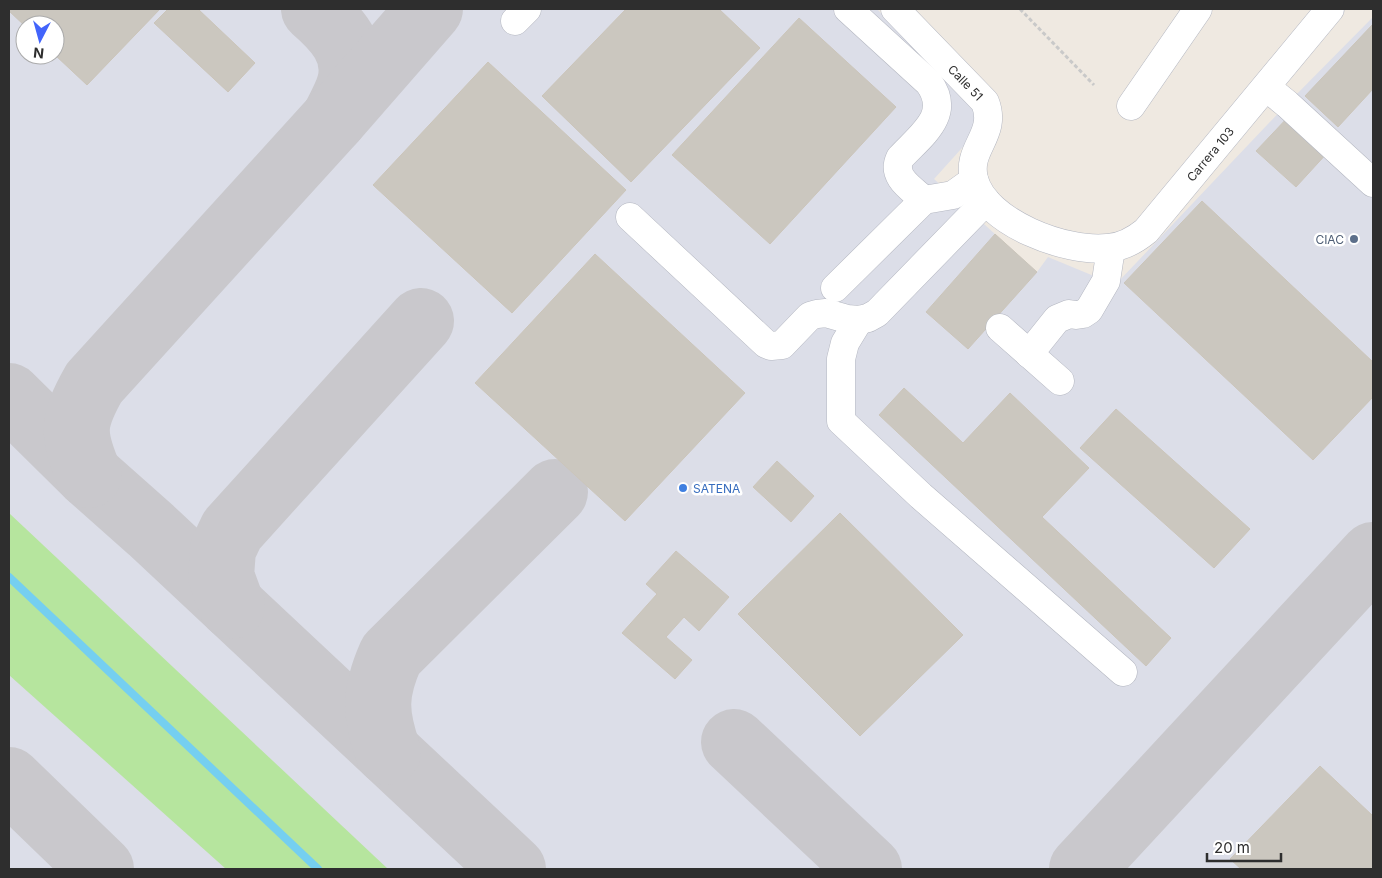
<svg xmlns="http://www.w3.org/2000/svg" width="1382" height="878" viewBox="0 0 1382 878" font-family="Inter,sans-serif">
  <rect width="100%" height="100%" fill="#efe9e1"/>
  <path fill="#dcdee8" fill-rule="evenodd" d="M9,9H877L976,110L971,138L934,179L1037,272L1048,257L1106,281L1118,282L1287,104L1373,17V869H9ZM25,25H55V55H25Z"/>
  <polygon fill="#b6e59e" points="9,513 388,869 226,869 9,675"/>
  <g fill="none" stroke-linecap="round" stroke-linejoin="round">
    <polyline stroke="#75cff0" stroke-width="8" points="9,577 318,869"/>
    <g stroke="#c9c8cc" stroke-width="66">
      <path d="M314,9C336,28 358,51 350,83C347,95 340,107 334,119"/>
      <polyline points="9,396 89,475 151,530 513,869"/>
      <path d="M89,475C72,434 72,422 94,383L334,119L430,9"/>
      <polyline points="232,606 221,576 223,549 232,530 421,321"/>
      <polyline points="734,742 869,869"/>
      <path d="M388,752C375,714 374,693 391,655L555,492"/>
      <polyline points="9,780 101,869"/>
      <polyline points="1082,869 1373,555"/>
    </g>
  </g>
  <g fill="#cbc7bf" stroke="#cbc5ba">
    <polygon points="9,9 160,9 87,85 55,55 55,25 25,25 25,26 9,11"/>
    <polygon points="168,9 198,9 255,63 228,92 154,23"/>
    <polygon points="626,9 719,9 760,48 631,182 542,96"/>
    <polygon points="799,18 896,107 770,244 672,155"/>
    <polygon points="1373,24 1373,89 1338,127 1305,96"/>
    <polygon points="488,62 626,190 512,313 373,185"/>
    <polygon points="1290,115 1329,151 1296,187 1256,151"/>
    <polygon points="1202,201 1373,362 1373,397 1313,460 1124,283"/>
    <polygon points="995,234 1037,272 968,349 926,312"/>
    <polygon points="595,254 745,393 625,521 475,383"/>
    <polygon points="904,388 963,443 1010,393 1089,468 1042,517 1171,638 1146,666 879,415"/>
    <polygon points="1116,409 1250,529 1214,568 1080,448"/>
    <polygon points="777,461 814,496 791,522 753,487"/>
    <polygon points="840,513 963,635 860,736 738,614"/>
    <polygon points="676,551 729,597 699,631 684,617 666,637 692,660 675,679 622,633 657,594 646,584"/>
    <polygon points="1320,766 1373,816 1373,869 1241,869 1230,859"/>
  </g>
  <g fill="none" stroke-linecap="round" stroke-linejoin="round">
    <defs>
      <g id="minor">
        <path d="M848,9L929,83C952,115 921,135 900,158C891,177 911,188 924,200"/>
        <path id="s1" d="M895,9L985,102C998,135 966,148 974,179C985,223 1067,253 1108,248C1123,247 1135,240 1146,231L1330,9"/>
        <polyline points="515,21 527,9"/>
        <polyline points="1266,87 1287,104 1373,183"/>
        <polyline points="1131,106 1198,9"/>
        <polyline points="630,217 766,344 771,346 782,345 806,320 810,316 817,314 826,313 847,319 859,320 868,318 877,313 986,201"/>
        <polyline points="835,288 924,200 953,195 974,180"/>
        <polyline points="859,320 845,343 841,359 841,421 921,496 1123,672"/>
        <polyline points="1000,328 1060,381"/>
        <polyline points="1029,354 1057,319 1069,314 1076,315 1083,314 1089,310 1106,281 1111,248"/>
      </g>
    </defs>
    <use href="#minor" stroke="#b4b7c1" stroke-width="29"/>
    <polyline stroke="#c9c9c9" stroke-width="3" stroke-dasharray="4 2.5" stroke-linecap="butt" points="1020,9 1094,85"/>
    <use href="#minor" stroke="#fff" stroke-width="28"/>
  </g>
  <circle fill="#5c6f8a" stroke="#fff" stroke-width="2" cx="1354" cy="239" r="5"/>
  <circle fill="#3f7fe0" stroke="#fff" stroke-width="2" cx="683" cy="488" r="5"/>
  <g text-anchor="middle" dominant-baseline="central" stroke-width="5" stroke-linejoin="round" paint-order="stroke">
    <g font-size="12" fill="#2e2e2e" stroke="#fff">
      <text stroke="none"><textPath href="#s1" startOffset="102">Calle 51</textPath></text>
      <text stroke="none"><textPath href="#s1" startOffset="512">Carrera 103</textPath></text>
    </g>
    <g font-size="12" fill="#4e5e75" stroke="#fff" text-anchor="end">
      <text x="1344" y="239">CIAC</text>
    </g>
    <g font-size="12" fill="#366cbe" stroke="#fff" text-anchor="start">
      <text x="693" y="488">SATENA</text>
    </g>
  </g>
  <rect width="1382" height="878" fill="none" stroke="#2e2e2e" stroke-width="20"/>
  <g transform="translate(40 40) rotate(186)"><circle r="24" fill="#ffffff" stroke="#ababab"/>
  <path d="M0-4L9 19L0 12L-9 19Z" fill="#4264fb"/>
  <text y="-8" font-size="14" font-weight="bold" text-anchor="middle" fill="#2e2e2e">N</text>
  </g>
  <path d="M1207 853v8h74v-8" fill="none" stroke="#2e2e2e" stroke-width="2.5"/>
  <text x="1214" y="853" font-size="15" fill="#2e2e2e" stroke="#ffffff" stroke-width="4" paint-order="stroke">20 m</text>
</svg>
